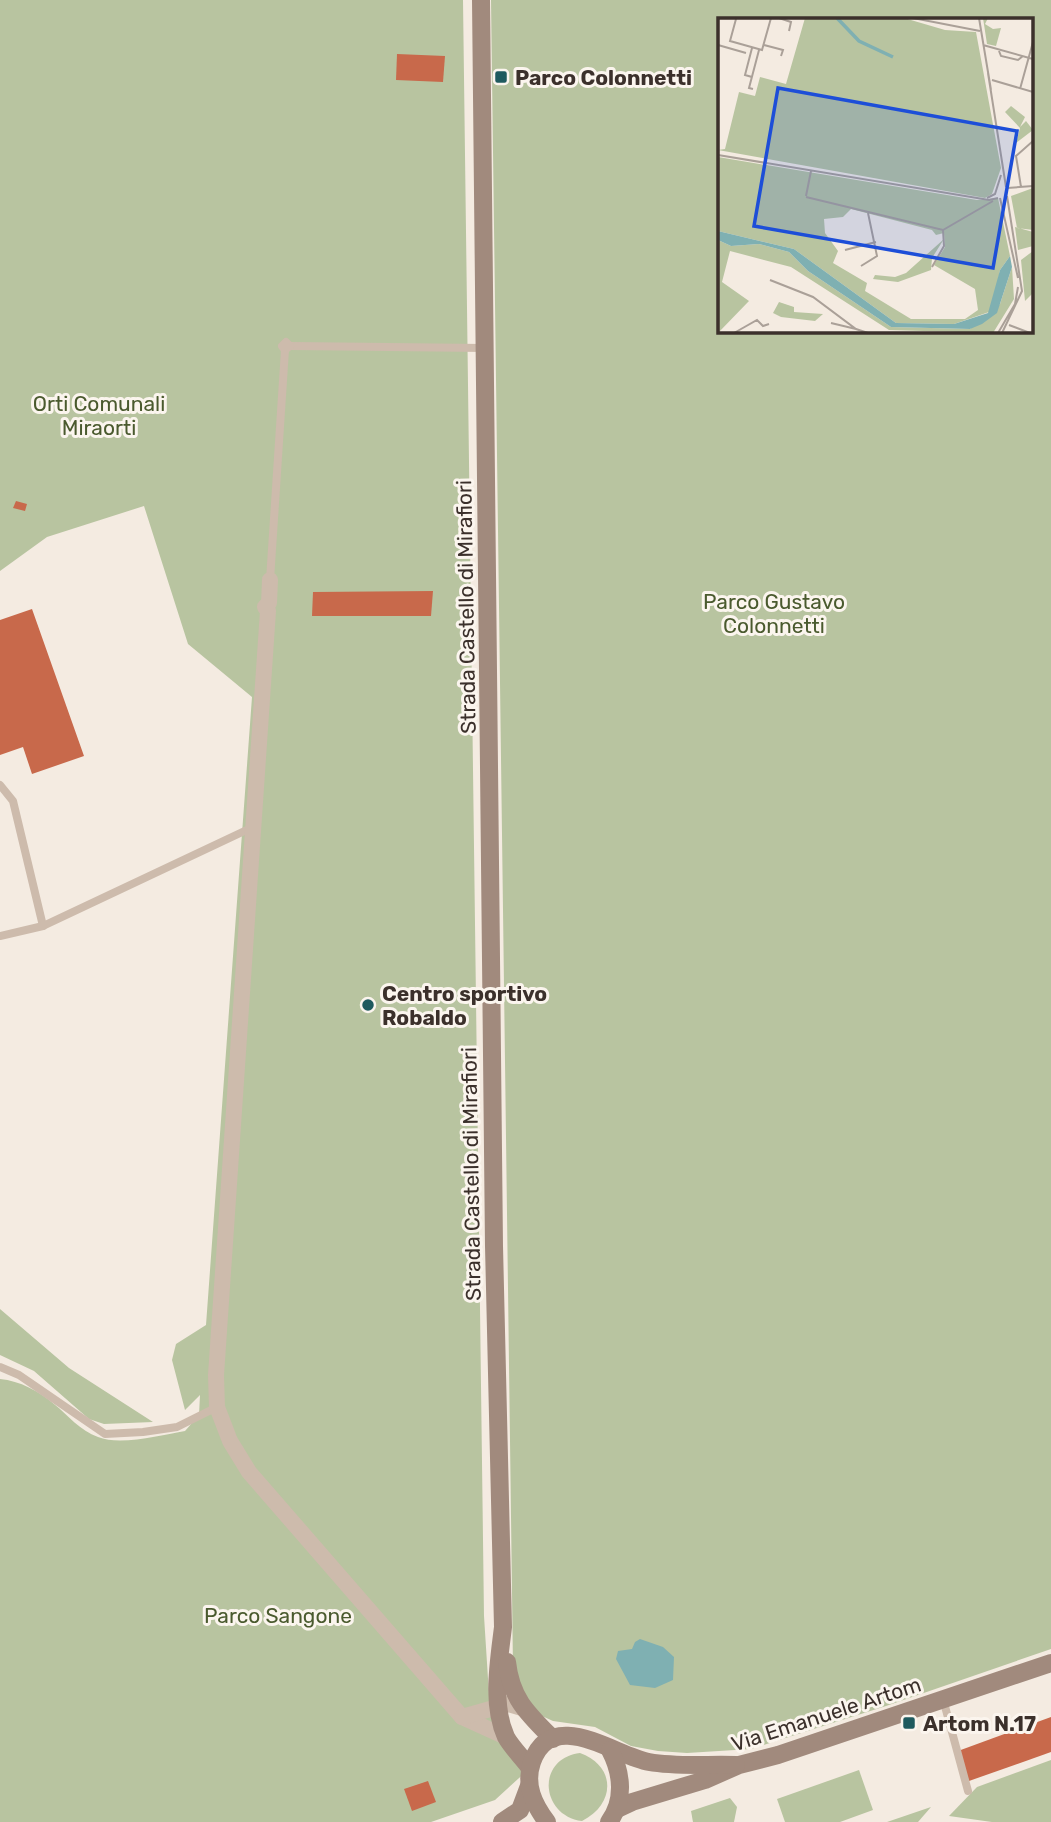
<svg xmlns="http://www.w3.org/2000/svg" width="1051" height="1822" viewBox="0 0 1051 1822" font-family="Rubik,sans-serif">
  <rect width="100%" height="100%" fill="#f4ebe1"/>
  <g fill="#b8c4a0" fill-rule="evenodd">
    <path d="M0,0H463L484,1616L490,1710L530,1768L495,1800L431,1822H0V1379C20,1381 39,1391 54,1404C68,1415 80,1431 98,1437C120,1446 162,1435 185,1431L199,1415L200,1395L185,1410L172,1360L176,1344L206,1325L252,697L188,644L144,506L47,537L0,571Z"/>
    <path d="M491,0H1051V1649L886,1706L751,1749L687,1753L658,1751L631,1746L595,1727L553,1721L542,1716L529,1705L513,1668ZM720,19H1032V331H720Z"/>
    <polygon points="0,1309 69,1368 153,1422 104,1424 89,1419 34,1371 0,1355"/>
    <path d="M580,1753C616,1766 616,1804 582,1821C541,1816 535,1759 580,1753Z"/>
    <polygon points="1051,1760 1051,1822 992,1822 949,1816 977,1787"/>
    <polygon points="859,1770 873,1810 840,1822 785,1822 777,1799"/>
    <polygon points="730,1798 737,1807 734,1822 693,1822 691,1811"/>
    <polygon points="931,1807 918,1822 887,1822"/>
  </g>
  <polygon fill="#7fb0b2" points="640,1639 663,1647 674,1657 673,1680 655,1688 630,1685 616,1659 618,1651 632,1649 635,1642"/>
  <g fill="#c8694b">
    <polygon points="397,54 445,56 443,82 396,80"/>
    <polygon points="16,501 27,504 25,511 13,508"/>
    <polygon points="433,591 431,616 312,616 313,592"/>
    <polygon points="32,609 84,756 32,774 23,747 0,755 0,620"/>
    <polygon points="1051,1717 1051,1752 969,1781 958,1751"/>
    <polygon points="428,1781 436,1802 412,1811 404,1789"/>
  </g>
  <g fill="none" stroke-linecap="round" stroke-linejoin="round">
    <g stroke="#cdbbac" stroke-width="8">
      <polyline points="290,346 485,348"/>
      <polyline points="270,580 285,350 282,346 286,342 290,346 285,350"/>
      <polyline points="0,785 13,801 43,926"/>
      <polyline points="0,936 43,926 253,827"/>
      <polyline points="0,1367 19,1375 105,1434 143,1432 177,1427 217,1407"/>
      <polyline points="943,1699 968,1791"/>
    </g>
    <g stroke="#cdbbac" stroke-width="16">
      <polyline points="270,580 269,603 265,607 268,611 216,1375 217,1407 230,1441 249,1472 462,1717 506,1737"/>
      <polyline points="462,1717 508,1704 522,1708"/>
    </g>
    <g stroke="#a18a7d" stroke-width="18">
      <path d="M481,0L494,1246L503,1627C499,1661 491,1704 506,1737C512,1748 523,1758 530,1768"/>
      <path d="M507,1662C511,1699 528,1714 553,1739"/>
      <polyline points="617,1809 632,1802 705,1780 739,1765 778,1755 1051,1663"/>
      <polyline points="502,1822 520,1810 529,1786"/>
      <path d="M547,1822C534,1805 524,1785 532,1762C552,1706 615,1756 649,1762C677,1767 708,1764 736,1765"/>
      <path d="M609,1822C625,1800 622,1773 610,1750"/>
    </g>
  </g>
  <g fill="#1f5a5e" stroke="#fbf5ee" stroke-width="2.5">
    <rect x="494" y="70" width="14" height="14" rx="3.5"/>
    <circle cx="368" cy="1005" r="7"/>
    <rect x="902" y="1716" width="14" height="14" rx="3.5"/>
  </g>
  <g text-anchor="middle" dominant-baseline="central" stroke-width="6" stroke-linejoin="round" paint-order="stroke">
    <g font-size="21" font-weight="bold" fill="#3b302b" stroke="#fbf5ee" text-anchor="start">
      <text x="515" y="77">Parco Colonnetti</text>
      <text x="382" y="993">Centro sportivo<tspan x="382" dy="24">Robaldo</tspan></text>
      <text x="923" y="1723">Artom N.17</text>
    </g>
    <g font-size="21" fill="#4a5a2e" stroke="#fbf5ee">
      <text x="99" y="403">Orti Comunali<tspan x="99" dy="24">Miraorti</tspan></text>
      <text x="774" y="601">Parco Gustavo<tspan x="774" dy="24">Colonnetti</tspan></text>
      <text x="278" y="1615">Parco Sangone</text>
    </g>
    <g font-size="21" fill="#3b302b" stroke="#fbf5ee">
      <text transform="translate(466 607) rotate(-91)">Strada Castello di Mirafiori</text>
      <text transform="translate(471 1174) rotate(-91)">Strada Castello di Mirafiori</text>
      <text transform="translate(826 1714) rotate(-18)">Via Emanuele Artom</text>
    </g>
  </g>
  <g transform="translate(718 18)">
    <rect width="315" height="315" fill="#f4ebe1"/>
    <path d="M87,0H186L227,12L258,14L283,150L274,176L267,180L0,132L7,131L21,74L37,78L42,59L68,66ZM265,0H270L267,6L275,11L283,10L278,28L269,26ZM293,88L307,99L302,109L308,103L315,112L298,125L302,110L287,94ZM0,139L259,182L280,180L292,238L282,252L274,293L236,306L178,305L76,231L0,213ZM133,191L214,212L218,217L226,215L227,229L216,247L257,271L260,292L247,301H193L147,273L149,265L115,245L120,233L107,215L106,201L125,199ZM315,170V212L299,210L293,178ZM297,209L315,214V228L300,232ZM226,221L214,240L213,252L180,264L155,261L157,257L177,259L188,255ZM0,222L13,228L41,226L71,234L90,253L173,309L252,311L282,286L294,249L296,281L275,315L171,312L73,249L12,233L4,264L31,283L0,315ZM315,233V275L307,283L303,242ZM61,284L76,289V294L105,296L97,303L63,299L55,295Z" fill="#b8c4a0" fill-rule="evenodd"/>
    <path d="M0,213L76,231L178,305L236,306L270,295L282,252L292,238L294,249L279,295L264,306L252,311L173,309L90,253L71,234L41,226L13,228L0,222Z" fill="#7fb0b2"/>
    <path fill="none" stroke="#7fb0b2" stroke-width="3.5" d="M119,0L141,23L175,39"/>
    <path fill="none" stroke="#aaa098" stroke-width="2" d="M61,0L73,4L71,13M195,0L262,13M261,0L273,72M18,1L12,23L44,32L53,0M0,27L28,35M46,27L65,32L63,38M265,27L315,41M34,30L27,57L34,59M281,33L283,38L300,42L305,38M270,55L288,169M274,62L315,74M35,71L31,70L41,32M302,71L315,24M0,137L271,182L280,180M303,169L298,138L315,123M289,170L315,168M88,178L93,153M88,179L225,212L275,183M269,180L277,176L283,157M282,180L300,260M127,232L158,224M143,248L159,238L150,195M214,249L226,228L225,212M52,262L95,279L138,311L150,315M113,305L138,311M291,307L312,315M16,315L39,302L45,308L51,306M280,315L297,286L300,269M284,315L304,273L289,178"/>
    <path fill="#1d4ed8" fill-opacity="0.15" stroke="#1d4ed8" stroke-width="3.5" d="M60,70L299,113L275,250L36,208Z"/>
    <rect width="315" height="315" fill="none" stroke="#3b302b" stroke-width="3.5"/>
  </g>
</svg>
